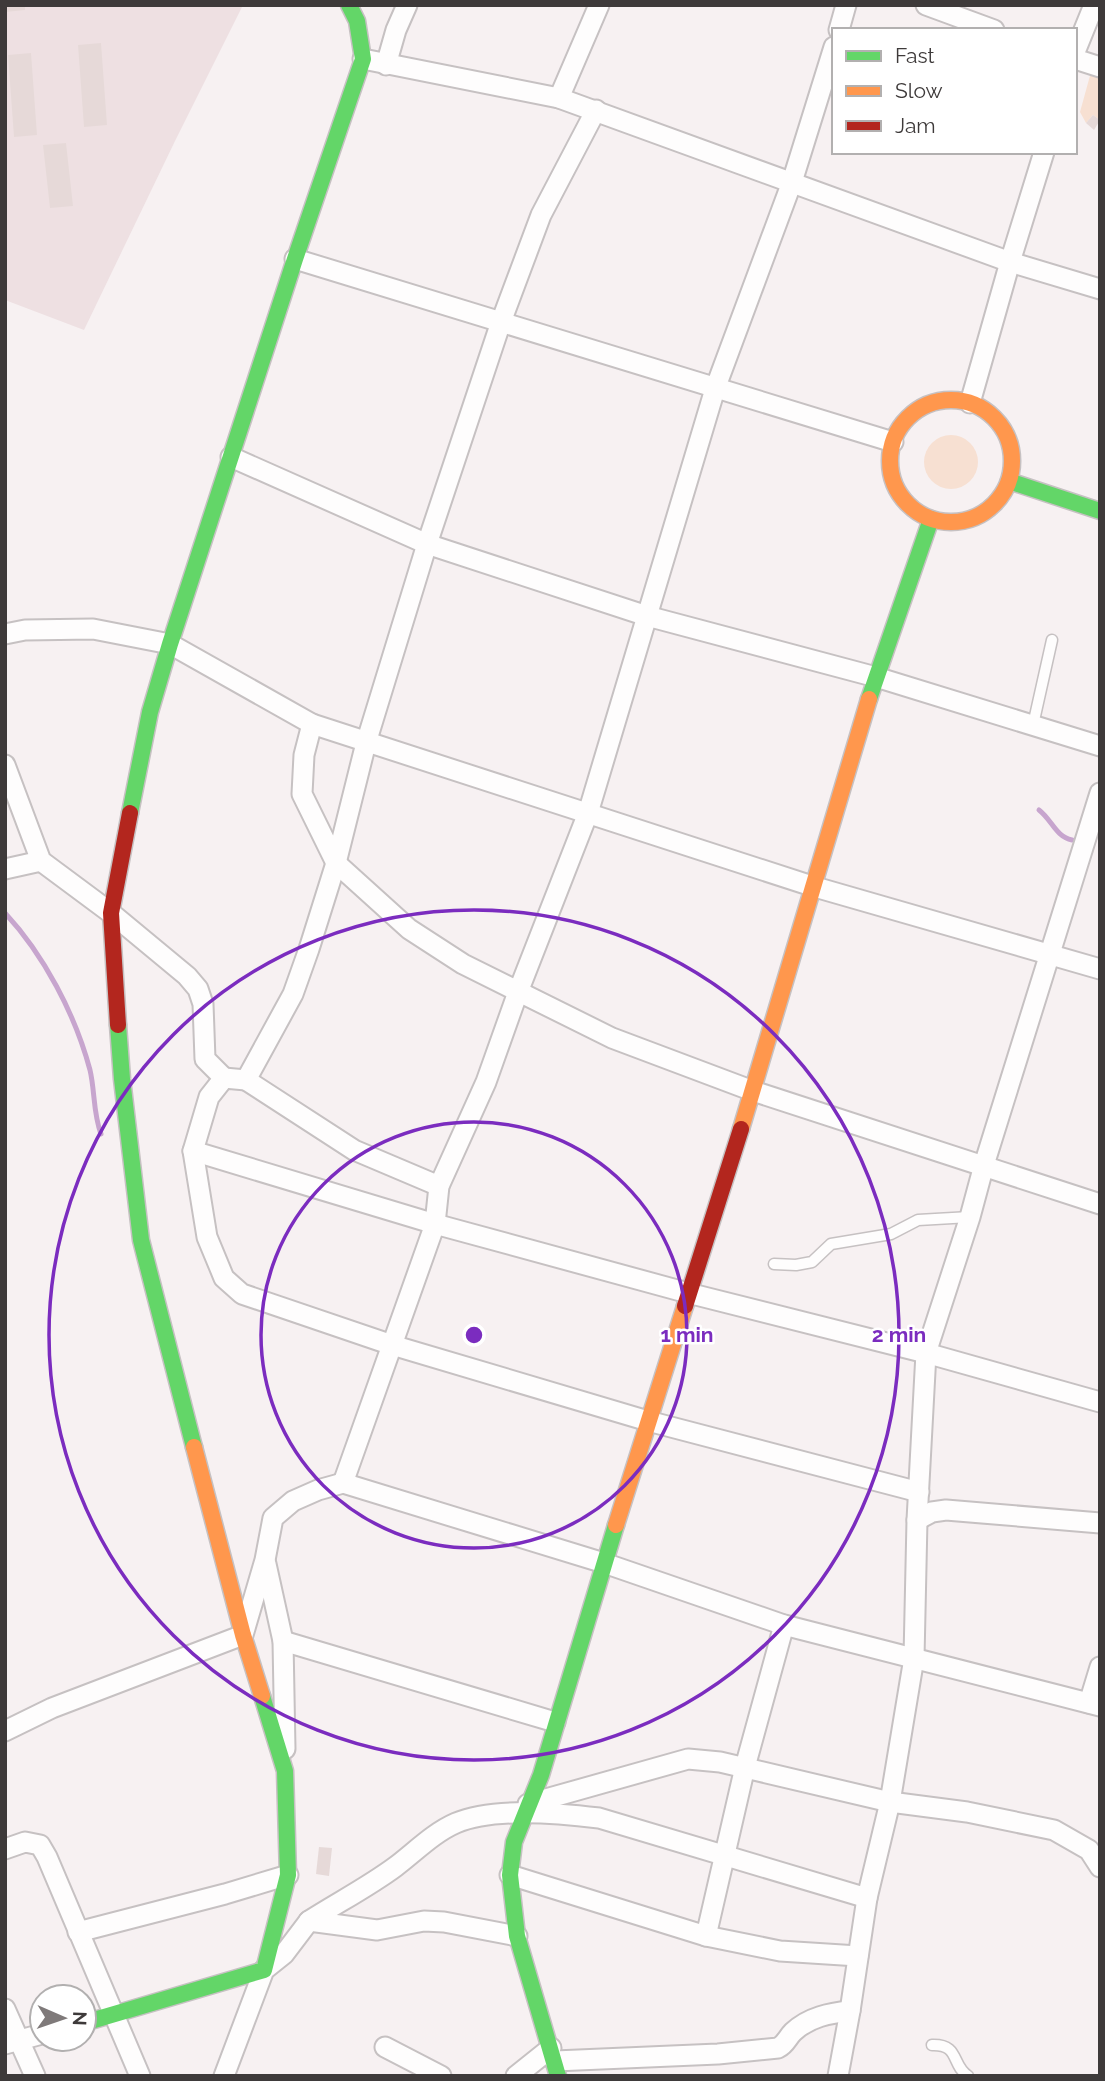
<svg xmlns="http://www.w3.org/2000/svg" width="1105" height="2081" viewBox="0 0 1105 2081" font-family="Raleway,sans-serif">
  <rect width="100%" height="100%" fill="#f7f1f2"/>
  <polygon fill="#eee0e2" points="5,5 243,5 175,141 84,330 5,300"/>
  <g fill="#f7e0d2">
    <polygon points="1091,72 1100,76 1100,120 1093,115 1086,123 1080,112"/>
    <circle cx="951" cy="462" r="27"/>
  </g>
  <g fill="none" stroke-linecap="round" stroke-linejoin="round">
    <g stroke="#c7a5ce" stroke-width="5">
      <path d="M1039,810C1052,820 1056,837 1072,840"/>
      <path d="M5,913C44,955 75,1014 90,1070C95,1091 93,1113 101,1134"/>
    </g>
  </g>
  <g fill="#e6d9d8">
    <polygon points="5,5 25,5 25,10 5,12"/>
    <polygon points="101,43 107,125 84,127 78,45"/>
    <polygon points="31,53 37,135 14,137 8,55"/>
    <polygon points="1093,115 1100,120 1094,130 1086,123"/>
    <polygon points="66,143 73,206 50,208 43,145"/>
    <polygon points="319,1847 332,1848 329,1876 316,1874"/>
  </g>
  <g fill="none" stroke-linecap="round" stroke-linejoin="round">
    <defs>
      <g id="lane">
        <polyline points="1033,725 1052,640"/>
        <polyline points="774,1264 796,1265 812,1262 831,1244 891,1234 918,1220 970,1217"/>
        <path d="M932,2045C960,2044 951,2065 968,2076"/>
      </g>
      <g id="street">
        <polyline points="926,5 994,30"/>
        <polyline points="839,30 846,5"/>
        <polyline points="1075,52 1094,5"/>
        <polyline points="363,59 559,98 1010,262 1100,289"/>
        <polyline points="1075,59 1100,67"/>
        <polyline points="386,65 396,30 407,5"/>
        <polyline points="559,98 599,5"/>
        <polyline points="295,259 893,442"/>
        <polyline points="970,403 1010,262 1044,152"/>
        <polyline points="231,457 427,544 647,616 876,677 1100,746"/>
        <polyline points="5,634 25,630 93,629 170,644 312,724 815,887 1100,969"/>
        <polyline points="312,724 304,755 302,794 336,863 409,929 463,964 612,1038 753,1091 1100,1204"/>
        <polyline points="5,765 41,861 111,913 187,976 198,989 203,1004 205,1059 224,1078"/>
        <polyline points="5,869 41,861"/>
        <polyline points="246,1080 224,1078 209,1097 193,1151 207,1237 224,1278 242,1294 392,1345 648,1421 919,1492"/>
        <polyline points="193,1151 435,1224 688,1293 926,1353 1100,1402"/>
        <polyline points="439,1186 354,1150 246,1080 293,994 309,949 336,863 366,743 427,544 501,322 541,215 596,110"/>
        <polyline points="343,1483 435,1224 439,1186 486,1082 518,992 588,813 715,389 792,182 834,47"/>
        <polyline points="917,1520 932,1512 946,1510 1100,1523"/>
        <polyline points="266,1564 283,1641 285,1749"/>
        <polyline points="283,1641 555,1722"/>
        <polyline points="1089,1703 1100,1667"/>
        <polyline points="5,1731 52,1708 243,1635 265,1560 273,1518 293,1501 318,1490 343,1483 604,1563 784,1625 1100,1706"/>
        <polyline points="528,1804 688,1759 720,1762 890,1802 967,1812 1054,1830 1089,1850 1100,1867"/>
        <polyline points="5,1849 25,1842 40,1845 47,1857 140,2076"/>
        <polyline points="510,1875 706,1936 780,1951 858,1956"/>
        <path d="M309,1921C337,1903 368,1887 395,1867C415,1852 433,1833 456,1823C494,1807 558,1813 599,1818L867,1898"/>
        <polyline points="78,1932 225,1894 288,1875"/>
        <polyline points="706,1936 745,1767 784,1625"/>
        <polyline points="5,2009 35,2076"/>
        <polyline points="5,2044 42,2034"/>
        <polyline points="385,2047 441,2076"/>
        <path d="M555,2061L718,2054L778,2048C786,2044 787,2038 793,2032C809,2017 830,2013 850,2011"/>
        <polyline points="224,2076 264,1970 284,1954 309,1921 377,1930 424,1921 444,1922 517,1936"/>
        <polyline points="516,2076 551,2048"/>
        <polyline points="838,2076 850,2011 867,1898 890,1802 914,1658 917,1520 926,1353 970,1217 984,1165 1100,793"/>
      </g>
      <g id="fast">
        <polyline points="1009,481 1100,511"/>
        <polyline points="869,699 931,519"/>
        <polyline points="130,813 150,712 170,644 295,259 363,59 357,21 349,5"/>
        <polyline points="118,1025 122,1079 141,1240 194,1447"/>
        <polyline points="84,2023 264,1970 288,1875 285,1771 262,1696"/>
        <polyline points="558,2076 517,1936 510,1875 514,1842 541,1775 616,1525"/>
      </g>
      <g id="slow">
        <circle cx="951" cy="461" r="61"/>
        <polyline points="741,1129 869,699"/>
        <polyline points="194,1447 243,1635 262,1696"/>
        <polyline points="616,1525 685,1306"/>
      </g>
      <g id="jam">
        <polyline points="118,1025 111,913 130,813"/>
        <polyline points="685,1306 741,1129"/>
      </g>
    </defs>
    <use href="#lane" stroke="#c6c1c2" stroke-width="13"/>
    <use href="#street" stroke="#c6c1c2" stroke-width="23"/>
    <use href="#fast" stroke="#c6c1c2" stroke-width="19"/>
    <use href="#slow" stroke="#c6c1c2" stroke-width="19"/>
    <use href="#jam" stroke="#c6c1c2" stroke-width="19"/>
    <use href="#lane" stroke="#fefdfd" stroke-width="10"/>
    <use href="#street" stroke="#fefdfd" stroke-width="19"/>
    <use href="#fast" stroke="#63d668" stroke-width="16"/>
    <use href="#slow" stroke="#ff974d" stroke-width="16"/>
    <use href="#jam" stroke="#b3261e" stroke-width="16"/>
  </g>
  <g fill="none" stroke="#7b2cbf" stroke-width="3.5">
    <circle cx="474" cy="1335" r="213"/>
    <circle cx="474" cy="1335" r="425"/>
  </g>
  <circle cx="474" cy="1335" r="10" fill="#7b2cbf" stroke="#fff" stroke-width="3.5"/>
  <g font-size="21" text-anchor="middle" font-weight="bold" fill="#7b2cbf" stroke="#fff" stroke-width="5" stroke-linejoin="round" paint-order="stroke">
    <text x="687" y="1342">1 min</text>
    <text x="899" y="1342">2 min</text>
  </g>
  <rect width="1105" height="2081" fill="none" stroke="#3e3a3a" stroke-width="14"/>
  <rect x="832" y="28" width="245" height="126" fill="#ffffff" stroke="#b2b0b0" stroke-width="2"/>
  <rect x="846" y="51" width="35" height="10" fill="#63d668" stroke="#b2b0b0" stroke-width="2"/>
  <text x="895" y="63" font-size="21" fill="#3e3a3a">Fast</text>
  <rect x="846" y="86" width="35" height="10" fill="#ff974d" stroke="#b2b0b0" stroke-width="2"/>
  <text x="895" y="98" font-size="21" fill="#3e3a3a">Slow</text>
  <rect x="846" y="121" width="35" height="10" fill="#b3261e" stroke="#b2b0b0" stroke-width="2"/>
  <text x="895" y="133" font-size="21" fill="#3e3a3a">Jam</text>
  <g transform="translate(63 2018) rotate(92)"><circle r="33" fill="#ffffff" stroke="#b2b0b0" stroke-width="2"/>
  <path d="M0-5L12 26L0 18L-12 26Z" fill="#7f7a7a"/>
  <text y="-10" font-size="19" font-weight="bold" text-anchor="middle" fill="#3e3a3a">N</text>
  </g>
</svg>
